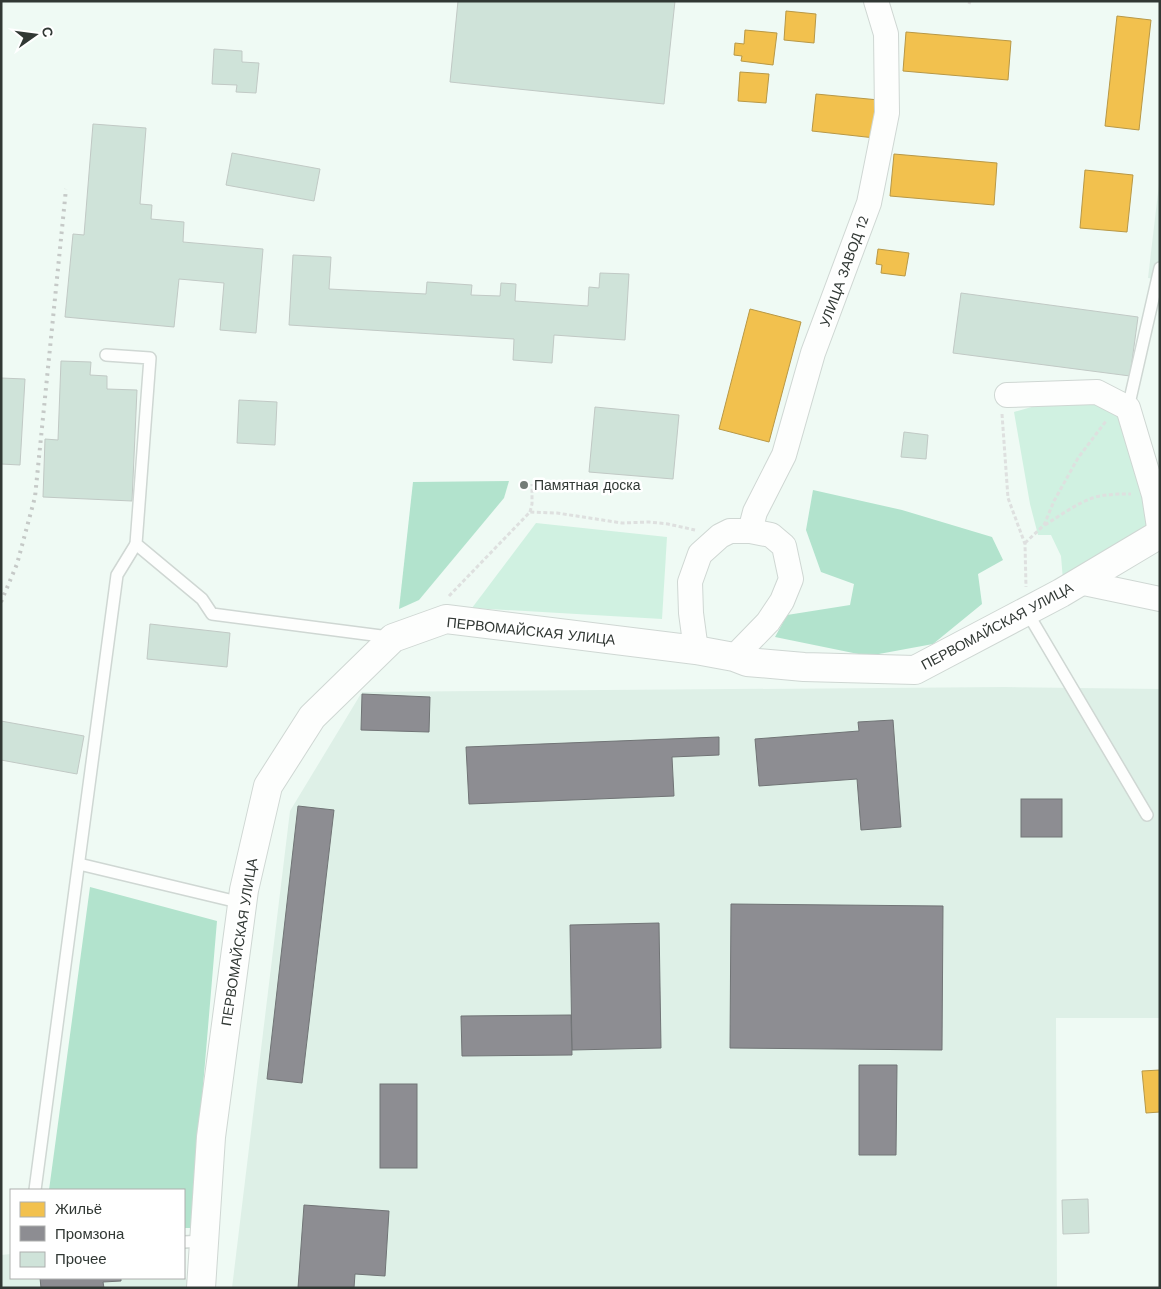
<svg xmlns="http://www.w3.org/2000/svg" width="1161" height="1289" viewBox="0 0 1161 1289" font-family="'Work Sans',sans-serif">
  <rect width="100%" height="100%" fill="#effaf4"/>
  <g fill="#def0e7">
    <polygon points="1160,176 1160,279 1148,278"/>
    <polygon points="1005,687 1160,689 1160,1018 1056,1018 1057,1288 232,1288 290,811 362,692"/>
    <polygon points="11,1254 11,1278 184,1278 184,1276 188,1281 187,1288 1,1288 1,1255"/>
  </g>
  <g fill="#d0f1e1">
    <polygon points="1113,399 1160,524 1063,580 1061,556 1051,535 1038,535 1030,504 1014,412 1052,401"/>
    <polygon points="536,523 667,537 662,619 472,608"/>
  </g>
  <g fill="#b2e3cd">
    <polygon points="509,481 504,498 419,600 399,609 413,482"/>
    <polygon points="813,490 902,510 992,537 1003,560 978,574 982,604 933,644 868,656 775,637 787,615 850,605 854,584 821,572 806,530"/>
    <polygon points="90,887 217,921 191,1228 184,1228 184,1190 49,1190"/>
  </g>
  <g fill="#f2c14e" stroke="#b89846">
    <polygon points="786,11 816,14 814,43 784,40"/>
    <polygon points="1117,16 1151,20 1139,130 1105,126"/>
    <polygon points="745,30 777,33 773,65 741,61 742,56 734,55 735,43 744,44"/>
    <polygon points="906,32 1011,41 1008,80 903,71"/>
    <polygon points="740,72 769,74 766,103 738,101"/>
    <polygon points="816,94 879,100 875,138 812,131"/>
    <polygon points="894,154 997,163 994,205 890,196"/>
    <polygon points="1085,170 1133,175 1127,232 1080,228"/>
    <polygon points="878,249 909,253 905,276 881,273 882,265 876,264"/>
    <polygon points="750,309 801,322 769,442 719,429"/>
    <polygon points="1160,1070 1160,1112 1146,1113 1142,1071"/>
  </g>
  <g fill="#8d8d92" stroke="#717476">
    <polygon points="362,694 430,697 429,732 361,730"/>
    <polygon points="893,720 901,827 861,830 857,779 759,786 755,739 859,731 858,722"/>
    <polygon points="719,737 719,755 672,757 674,796 469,804 466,747"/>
    <rect x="1021" y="799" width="41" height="38"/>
    <polygon points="298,806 334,810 302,1083 267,1079"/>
    <polygon points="731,904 943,906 942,1050 730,1048"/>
    <polygon points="659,923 661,1048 572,1050 570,925"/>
    <polygon points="571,1015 572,1055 462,1056 461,1016"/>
    <polygon points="859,1065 897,1065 896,1155 859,1155"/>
    <rect x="380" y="1084" width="37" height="84"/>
    <polygon points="304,1205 389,1211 385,1276 355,1274 354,1288 298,1288"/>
    <polygon points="40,1278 121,1278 121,1281 103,1282 104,1288 41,1288"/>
  </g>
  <g fill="#cfe3d9" stroke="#c1c9c5">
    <polygon points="458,1 675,1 664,104 450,82"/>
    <polygon points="214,49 242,51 242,62 259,63 256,93 236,92 237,85 212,84"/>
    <polygon points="93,124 146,128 140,204 152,205 151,219 184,222 183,242 263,249 256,333 220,330 224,283 179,279 174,327 65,317 73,234 84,235"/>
    <polygon points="232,153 320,169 314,201 226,185"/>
    <polygon points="293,255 331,257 329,289 426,294 427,282 472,285 471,295 500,296 501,283 516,284 515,301 588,306 589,287 599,288 600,273 629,274 625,340 554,335 552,363 513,360 514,339 289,325"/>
    <polygon points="961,293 1138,317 1130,376 953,353"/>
    <polygon points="61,361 91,362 90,375 107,376 107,389 137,390 132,501 43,497 45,439 58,440"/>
    <polygon points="1,378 25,379 20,465 1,464"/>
    <polygon points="239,400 277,402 275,445 237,443"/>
    <polygon points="595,407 679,415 673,479 589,472"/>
    <polygon points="904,432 928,435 926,459 901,457"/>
    <polygon points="150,624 230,633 227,667 147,659"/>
    <polygon points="1,721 84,736 77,774 1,760"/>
    <polygon points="1088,1199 1089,1233 1063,1234 1062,1200"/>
  </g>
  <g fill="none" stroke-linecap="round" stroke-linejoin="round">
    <defs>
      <g id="lane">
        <polyline points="106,355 150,358 136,544 202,599 212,614 389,637"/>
        <polyline points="1128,408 1160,268"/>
        <polyline points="1027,612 1147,815"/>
        <polyline points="79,864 242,903"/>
        <polyline points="35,1190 117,575 136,544"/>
        <polyline points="184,1242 204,1241"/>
      </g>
      <g id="street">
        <polyline points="1007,395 1097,392 1128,408 1154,495 1160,534"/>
        <polyline points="750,531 755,512 784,455 813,353 869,203 887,113 886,34 876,1"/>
        <polyline points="1079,582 1160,599"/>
        <polyline points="696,650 691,613 690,582 700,554 720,536 730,531 750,531 771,535 784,546 791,579 782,601 768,622 734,657"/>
      </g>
      <polyline id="secondary" points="201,1288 211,1137 244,890 268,786 312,717 393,638 446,619 696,650 734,657 747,662 804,667 915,670 1061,593 1160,534"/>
    </defs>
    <use href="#lane" stroke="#cfd7d3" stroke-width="14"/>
    <use href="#street" stroke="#cfd7d3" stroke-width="26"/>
    <use href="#secondary" stroke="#cfd7d3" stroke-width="30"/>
    <g stroke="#dee0df" stroke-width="3" stroke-dasharray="4 2.5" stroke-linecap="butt">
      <polyline points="969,4 970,1"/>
      <polyline points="1002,414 1008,498 1025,544 1026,587"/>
      <polyline points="530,512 532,504 532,484"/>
      <path d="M1045,525C1061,515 1077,503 1095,497C1107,494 1119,494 1131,494"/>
      <polyline points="1025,543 1044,525 1054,501 1078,458 1106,421"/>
      <polyline points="449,596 530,512 557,513 622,523 649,522 668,524 695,530"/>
    </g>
    <use href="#lane" stroke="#fdfefd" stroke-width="11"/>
    <use href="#street" stroke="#fdfefd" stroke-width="24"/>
    <use href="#secondary" stroke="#fdfefd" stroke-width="28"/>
    <polyline stroke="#c5c9c7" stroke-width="4" stroke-dasharray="2.5 5" stroke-linecap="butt" points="1,602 17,564 35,497 66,189"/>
  </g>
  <circle fill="#747c77" stroke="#fff" stroke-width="2" cx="524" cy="485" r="5"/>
  <g text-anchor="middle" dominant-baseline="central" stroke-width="5" stroke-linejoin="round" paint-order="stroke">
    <g font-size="14" fill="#313834" stroke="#fff">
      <text transform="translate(844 271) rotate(-70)">УЛИЦА ЗАВОД 12</text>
      <text transform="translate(997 626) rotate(-28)">ПЕРВОМАЙСКАЯ УЛИЦА</text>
      <text transform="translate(531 631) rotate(6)">ПЕРВОМАЙСКАЯ УЛИЦА</text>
      <text transform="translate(239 942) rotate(-81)">ПЕРВОМАЙСКАЯ УЛИЦА</text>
    </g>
    <g font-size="14" fill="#313834" stroke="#fff" text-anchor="start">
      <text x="534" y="485">Памятная доска</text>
    </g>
  </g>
  <rect width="1161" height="1289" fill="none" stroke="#313834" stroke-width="5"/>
  <rect x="10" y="1189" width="175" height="90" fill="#ffffff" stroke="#adafae"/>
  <rect x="20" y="1202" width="25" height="15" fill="#f2c14e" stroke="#adafae"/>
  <text x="55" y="1214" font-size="15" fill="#313834">Жильё</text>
  <rect x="20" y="1226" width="25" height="15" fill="#8d8d92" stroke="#adafae"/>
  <text x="55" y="1239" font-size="15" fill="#313834">Промзона</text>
  <rect x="20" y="1252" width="25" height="15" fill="#cfe3d9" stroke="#adafae"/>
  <text x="55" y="1264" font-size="15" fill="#313834">Прочее</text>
  <g transform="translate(35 35) rotate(76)" stroke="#ffffff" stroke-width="4" paint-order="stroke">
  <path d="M0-4L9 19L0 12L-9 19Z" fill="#313834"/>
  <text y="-8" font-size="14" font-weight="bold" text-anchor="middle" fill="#313834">С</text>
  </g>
</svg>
